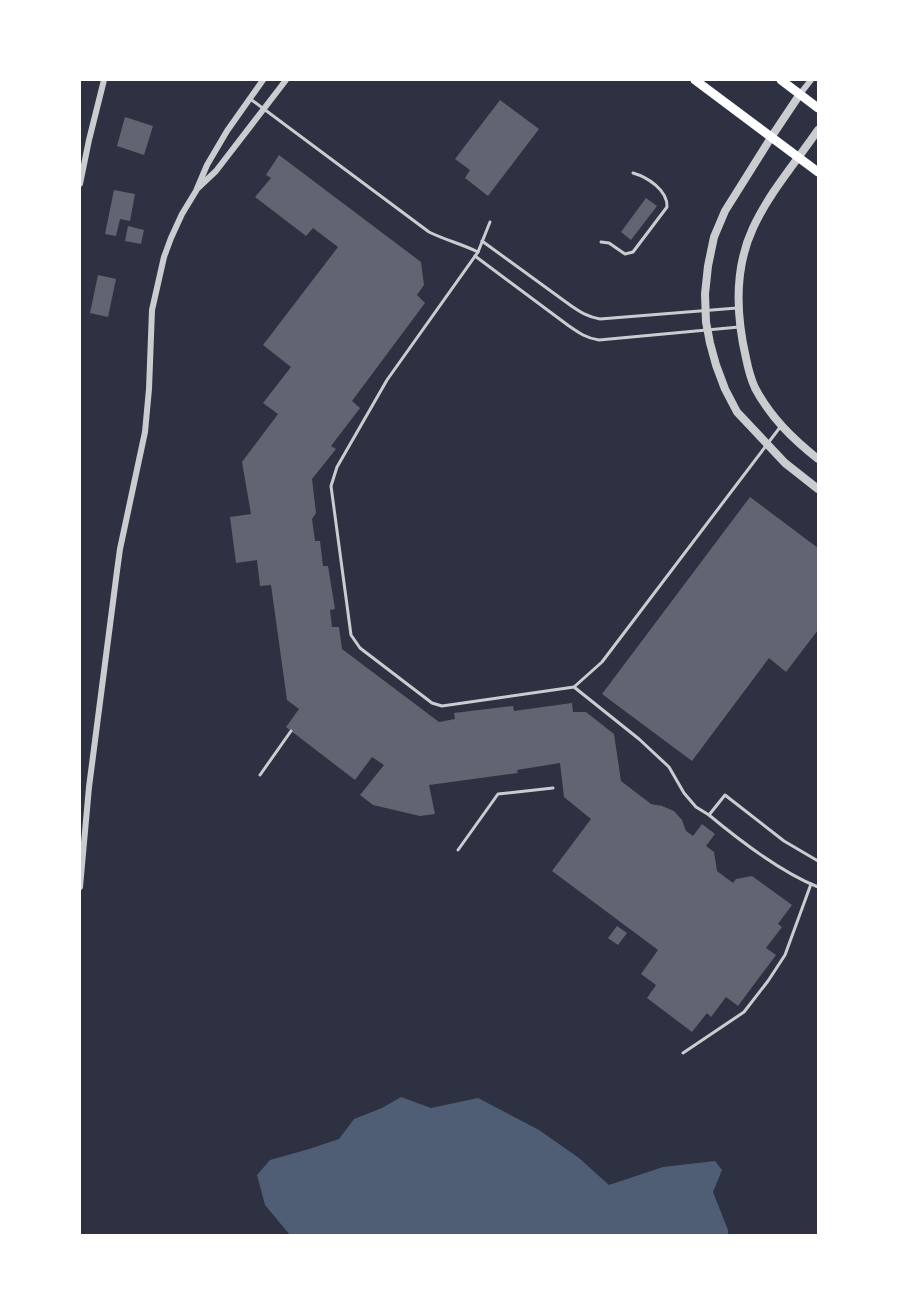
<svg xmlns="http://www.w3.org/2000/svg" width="898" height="1315" viewBox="0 0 898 1315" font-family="Jost,sans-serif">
  <rect width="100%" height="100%" fill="#2d3142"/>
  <polygon fill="#4f5d75" points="401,1097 431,1108 478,1098 539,1130 579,1158 609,1185 663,1167 715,1161 722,1170 713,1192 728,1230 728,1235 290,1235 265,1205 257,1175 270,1160 309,1149 339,1139 354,1119 382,1108"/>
  <g fill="#626471">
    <polygon points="500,100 539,129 488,196 465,178 470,170 455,159"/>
    <polygon points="125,117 153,126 144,155 117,146"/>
    <polygon points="279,155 421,262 424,285 417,295 425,303 352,401 360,408 331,446 336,449 312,479 316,513 312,519 315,541 320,541 323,566 328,566 335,609 330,610 332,627 339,627 342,649 439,722 455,719 454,713 513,706 514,711 572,703 573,712 586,712 614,734 621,781 651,804 662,806 674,811 682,820 686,831 693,836 702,824 715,834 706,846 714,852 717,871 733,883 736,879 752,876 792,905 778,924 782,927 766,948 776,955 738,1006 726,997 711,1017 707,1013 692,1032 647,998 656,985 641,974 658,950 552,871 591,819 564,797 560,763 517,770 518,773 429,785 435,814 420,816 373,805 360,795 384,765 372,757 355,780 286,727 299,709 287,700 271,585 260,586 257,560 236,563 230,517 251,514 242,462 278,414 263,403 291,367 263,345 338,247 313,228 306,236 255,197 271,178 266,175"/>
    <polygon points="114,190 135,194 130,221 120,219 116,236 105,234"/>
    <polygon points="646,198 657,206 631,240 621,232"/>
    <polygon points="128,226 144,230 141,244 125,241"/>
    <polygon points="98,275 116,279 108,317 90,313"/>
    <polygon points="750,497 818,548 818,630 786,672 769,658 692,761 602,694"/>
    <polygon points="617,926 627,933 618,945 608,938"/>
  </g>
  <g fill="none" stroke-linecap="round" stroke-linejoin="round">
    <g stroke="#caccd0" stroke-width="3">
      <path d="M249,98L429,232C445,240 462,244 478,252"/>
      <polyline points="490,222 478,252 387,380 337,467 331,486 351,635 360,648 432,703 442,706 574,687 602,662 781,426"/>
      <path d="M482,241L570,305C580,312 588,317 600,319L737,308"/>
      <path d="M601,242L609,243L625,254L633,252L667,207C668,190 647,177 633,173"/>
      <path d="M475,256L569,326C579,333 586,338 599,340L739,327"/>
      <polyline points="574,687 639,739 669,767 684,793 696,807 709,815"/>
      <polyline points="260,775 291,731"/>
      <polyline points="458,850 498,794 553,788"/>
      <path d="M818,861L784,841L725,795L709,815C739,840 783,873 818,887"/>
      <polyline points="683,1053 744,1012 768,981 785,955 811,884"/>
    </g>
    <g stroke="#caccd0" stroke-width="6">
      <polyline points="800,94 811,80"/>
      <polyline points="80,184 89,140 104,80"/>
      <polyline points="198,188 216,171 286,80"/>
      <polyline points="80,887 89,787 117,571 120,549 145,432 149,389 152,310 164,257 171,238 182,214 196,191 207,165 227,131 263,80"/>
    </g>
    <g stroke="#caccd0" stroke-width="8">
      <polyline points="800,94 772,136 725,211 714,237 708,266 705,294 706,322 710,343 716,365 725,389 737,412 785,463 818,489"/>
      <path d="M818,130C796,162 769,193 753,228C734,269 736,315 746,358C748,368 751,379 755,388C771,418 793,439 818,459"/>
    </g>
    <g stroke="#fff" stroke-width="9">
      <polyline points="695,80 818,172"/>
      <polyline points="781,80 818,108"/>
    </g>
  </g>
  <rect width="898" height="1315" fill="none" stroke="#ffffff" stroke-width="162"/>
</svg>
